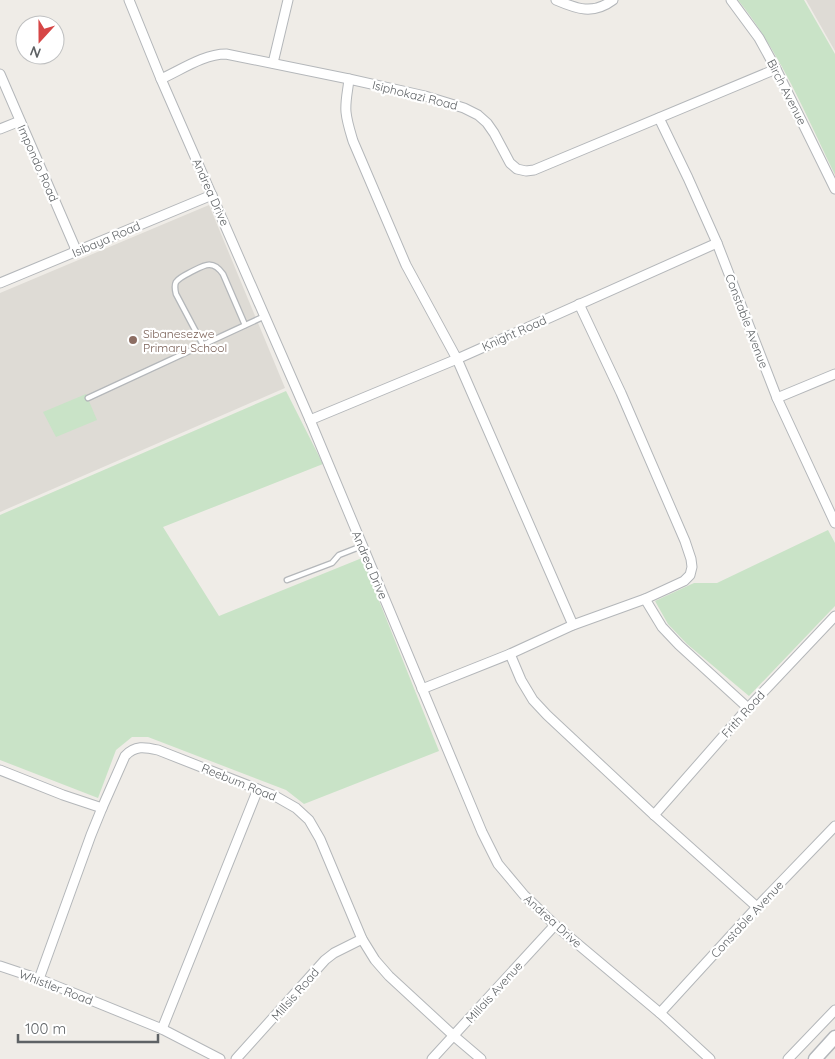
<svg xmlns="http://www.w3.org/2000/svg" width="835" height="1059" viewBox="0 0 835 1059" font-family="Quicksand,sans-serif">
  <rect width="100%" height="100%" fill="#efece7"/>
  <g fill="#dedbd5">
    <polygon points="806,0 835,0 835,51"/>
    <polygon points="209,205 285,388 0,512 0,293"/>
  </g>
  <g fill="#c9e3c7">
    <path d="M738,0H804L835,54V175C806,115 780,52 738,0Z"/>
    <polygon points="286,391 323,464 163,527 219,616 362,558 439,751 304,804 286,790 148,737 132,737 116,750 98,798 0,760 0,515"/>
    <polygon points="86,394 97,420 56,437 43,412"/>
    <polygon points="828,530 835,543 835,606 749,696 687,644 668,624 655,601 694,583 717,583"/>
  </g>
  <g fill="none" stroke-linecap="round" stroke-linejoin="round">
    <defs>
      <g id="service">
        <path d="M203,345L176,294C175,290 174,286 176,282C179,278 185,275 189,273C203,266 212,258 223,274L245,325"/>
        <polyline points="88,398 265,316"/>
        <polyline points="287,580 332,563 339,555 362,546"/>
      </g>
      <g id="minor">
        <polyline points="129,0 161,79 310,420 482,832 498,864 524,895 555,925 660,1013 710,1059"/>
        <path d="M556,0C577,9 593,15 613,0"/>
        <polyline points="731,0 759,38 776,69 835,189"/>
        <polyline points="273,63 288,0"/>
        <polyline points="0,74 77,252"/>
        <path d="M161,79C181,70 204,54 226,54L349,79L425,96L464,108L478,115L487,123L494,133L510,163L517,169L526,171L534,170L776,69"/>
        <path d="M349,79C348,90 345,101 346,112C347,122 350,131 353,141L406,265L457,359L573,625"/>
        <polyline points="659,118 688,178 717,243 777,398 835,523"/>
        <polyline points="0,129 20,121"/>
        <polyline points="0,283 212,195"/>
        <polyline points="777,398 835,374"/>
        <polyline points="310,420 457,359 717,243"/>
        <polyline points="645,599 662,627 679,645 748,708"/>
        <polyline points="510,654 521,680 533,700 547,715 654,815 757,907"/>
        <polyline points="422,689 510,654 573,625 645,599 684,581 690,575 692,567 691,559 685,541 621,393 579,304"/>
        <path d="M0,770L63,795L102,808L125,756C135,745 145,747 158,750L275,796L296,808L309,820L320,839L362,939L375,960L389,976L454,1036L481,1059"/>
        <polyline points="654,815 748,708 835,616"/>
        <polyline points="0,966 39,979 162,1029 220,1059"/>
        <polyline points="39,979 91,835 102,808"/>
        <polyline points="660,1013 757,907 835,826"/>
        <polyline points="162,1029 258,789"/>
        <polyline points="236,1059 325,960 334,953 362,939"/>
        <polyline points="432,1059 555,925"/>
        <polyline points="788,1059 835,1010"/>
      </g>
      <polyline id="secondary" points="815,1059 835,1037"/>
    </defs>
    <use href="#service" stroke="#b4b7ba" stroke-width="7"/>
    <use href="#minor" stroke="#b4b7ba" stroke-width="11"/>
    <use href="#secondary" stroke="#b3b6ba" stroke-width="15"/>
    <use href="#service" stroke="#fff" stroke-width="4.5"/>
    <use href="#minor" stroke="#fff" stroke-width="9"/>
    <use href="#secondary" stroke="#fff" stroke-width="12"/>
  </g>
  <circle fill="#8d6e63" stroke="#fff" stroke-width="2" cx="133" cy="340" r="5"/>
  <g text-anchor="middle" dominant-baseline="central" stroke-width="4.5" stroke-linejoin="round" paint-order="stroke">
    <g font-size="12" fill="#5e6265" stroke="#fff">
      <text transform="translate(787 92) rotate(63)">Birch Avenue</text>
      <text transform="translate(415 95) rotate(14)">Isiphokazi Road</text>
      <text transform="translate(38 163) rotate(66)">Impondo Road</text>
      <text transform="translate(211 192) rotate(66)">Andrea Drive</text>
      <text transform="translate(106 239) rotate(-23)">Isibaya Road</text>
      <text transform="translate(747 321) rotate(69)">Constable Avenue</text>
      <text transform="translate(514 333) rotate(-24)">Knight Road</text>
      <text transform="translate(370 565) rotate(67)">Andrea Drive</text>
      <text transform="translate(743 714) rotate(-48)">Frith Road</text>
      <text transform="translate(239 782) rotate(22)">Reebum Road</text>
      <text transform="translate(747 919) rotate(-47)">Constable Avenue</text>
      <text transform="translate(553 921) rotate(42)">Andrea Drive</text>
      <text transform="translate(56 987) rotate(21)">Whistler Road</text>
      <text transform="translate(494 992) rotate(-48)">Millais Avenue</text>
      <text transform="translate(295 994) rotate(-49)">Millsis Road</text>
    </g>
    <g font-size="12" fill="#785e54" stroke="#fff" text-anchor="start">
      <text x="143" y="333">Sibanesezwe<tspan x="143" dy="14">Primary School</tspan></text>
    </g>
  </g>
  <g transform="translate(40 40) rotate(201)"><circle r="24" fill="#ffffff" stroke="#bfc0c1"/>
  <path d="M0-4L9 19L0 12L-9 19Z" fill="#d64646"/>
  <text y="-8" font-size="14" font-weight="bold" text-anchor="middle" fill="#5e6265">N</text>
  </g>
  <path d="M18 1034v8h140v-8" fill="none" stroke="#5e6265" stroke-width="2.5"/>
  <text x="25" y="1034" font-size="15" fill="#5e6265" stroke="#ffffff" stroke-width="4" paint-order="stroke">100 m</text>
</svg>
